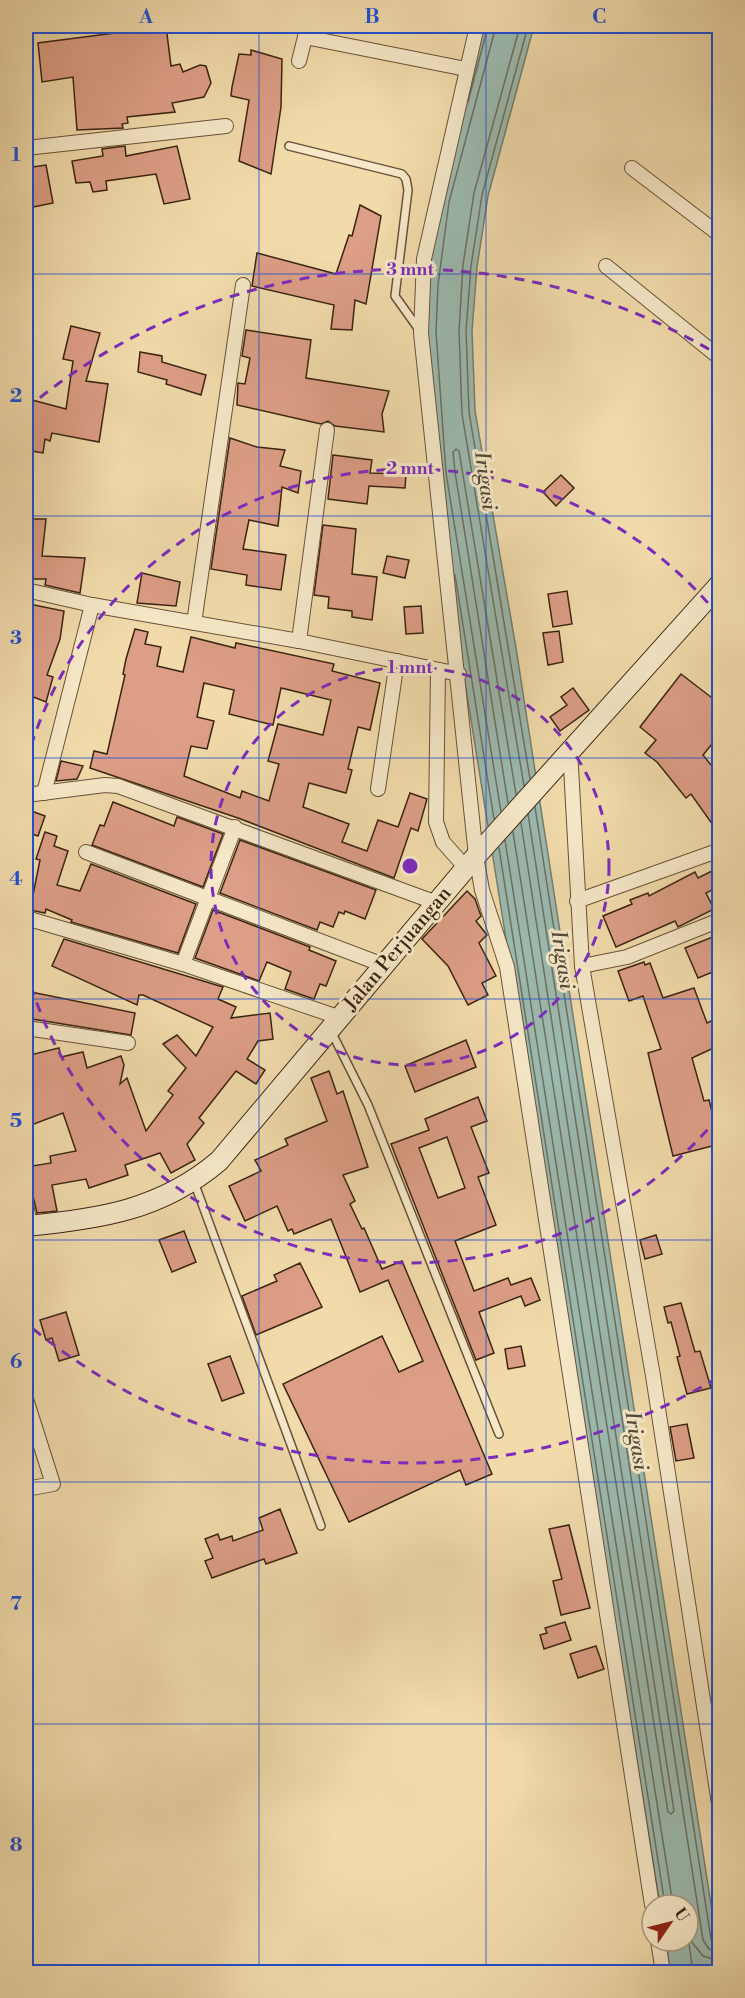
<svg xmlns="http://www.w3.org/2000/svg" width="745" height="1998" viewBox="0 0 745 1998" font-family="'Libre Bodoni',serif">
  <rect width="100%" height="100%" fill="#f1dbab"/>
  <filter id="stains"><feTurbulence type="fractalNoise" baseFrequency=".00333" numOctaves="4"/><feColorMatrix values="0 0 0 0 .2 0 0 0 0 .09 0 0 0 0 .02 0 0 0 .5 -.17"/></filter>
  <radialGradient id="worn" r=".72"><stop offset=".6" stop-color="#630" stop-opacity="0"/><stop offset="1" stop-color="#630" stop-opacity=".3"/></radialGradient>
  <polygon fill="#9cbab0" stroke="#757e71" stroke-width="1.5" points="483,26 534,26 488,196 477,267 472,331 475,411 516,648 719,1956 719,1972 670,1972 666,1941 688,1941 688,1905 660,1905 432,475 424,284"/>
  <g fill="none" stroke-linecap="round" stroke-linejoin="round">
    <g stroke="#6c6f61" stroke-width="1.5">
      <polyline points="496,26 449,202 438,285 436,332 446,473 501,812"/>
      <polyline points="520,26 474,193 463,265 459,331 462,414 524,786"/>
      <polyline points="528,26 482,195 471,266 466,331 469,412 530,779"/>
      <polyline points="468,102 488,26"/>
      <polyline points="455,575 494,819"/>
      <polyline points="508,803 455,472 453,452 456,449 459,451 516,794"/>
      <polyline points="535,807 711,1939 714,1944 720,1945"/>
      <polyline points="528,814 703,1940 709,1949 720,1952"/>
      <polyline points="513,832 668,1812 671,1814 674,1811 521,823"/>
      <polyline points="505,840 673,1905"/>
      <polyline points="499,848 665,1905"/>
      <polyline points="693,1972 689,1944 691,1941 703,1956 720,1961"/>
    </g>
  </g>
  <g fill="#dc9e86" stroke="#3b2412" stroke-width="1.5" fill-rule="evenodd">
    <polygon points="141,26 166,26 171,66 180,64 183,72 200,65 206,66 211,83 204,97 172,103 175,112 127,117 128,123 122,124 123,128 77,130 73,77 42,82 38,43 115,33"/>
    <polygon points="251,50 282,59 281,107 271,174 239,161 249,100 231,96 232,87 239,54 251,55"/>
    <polygon points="125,146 126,156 177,146 190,199 164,204 156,174 106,181 107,190 93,192 90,182 76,183 72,161 103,156 102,149"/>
    <polygon points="46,165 53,203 33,207 32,202 26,203 26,168"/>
    <polygon points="360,205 381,216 366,304 355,300 352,330 331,329 334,305 252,286 257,253 336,274 349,235 352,236"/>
    <polygon points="71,326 100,333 86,381 108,384 99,442 52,433 50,441 45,439 43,453 26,450 26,424 32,400 66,409 73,361 63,359"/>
    <polygon points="246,330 311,340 306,378 389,391 382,414 384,432 335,426 328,421 321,424 237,405 238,383 245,384 250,358 242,356"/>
    <polygon points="140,352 162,356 162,362 206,375 201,395 166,384 167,380 138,372"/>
    <polygon points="230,438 257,447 285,450 280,466 301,471 298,493 282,487 278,526 249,520 243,549 286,555 281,590 246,585 247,575 211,569"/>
    <polygon points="333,455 372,460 370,473 406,474 405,488 369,486 367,504 328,499"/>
    <polygon points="561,475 574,488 556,506 543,492"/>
    <polygon points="26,519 46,519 42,556 85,558 80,593 45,585 46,579 26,579"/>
    <polygon points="323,525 356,529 352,574 377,577 372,620 352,617 352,611 328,608 329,597 314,595"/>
    <polygon points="387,556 409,560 405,578 383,573"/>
    <polygon points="142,573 180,582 176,606 137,603"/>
    <polygon points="567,591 572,624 553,627 548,594"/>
    <polygon points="29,604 64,611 60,639 47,675 53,677 46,702 26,694 29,667 26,666 26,620"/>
    <polygon points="421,606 423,633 406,634 404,607"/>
    <path d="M135,629L148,632L145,644L161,647L157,666L183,672L191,637L235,648L236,643L334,664L332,671L380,683L370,730L358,727L348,769L352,770L346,793L309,783L303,807L349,824L342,842L367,851L378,820L398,827L410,793L427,799L418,831L411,828L394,878L238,818L90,768L94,751L107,754L125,675L123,674L126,659ZM204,683L234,690L229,714L273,725L281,688L331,700L323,735L278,724L268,761L279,764L269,801L242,791L240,798L184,776L191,746L207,749L214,721L197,717Z"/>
    <polygon points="559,631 563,662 548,665 543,633"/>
    <polygon points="681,674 720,704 720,734 703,755 720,776 720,835 691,794 686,798 657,762 645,753 656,740 640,727"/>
    <polygon points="573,688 589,710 560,731 550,717 567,705 561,697"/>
    <polygon points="61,761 83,766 77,779 56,781"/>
    <polygon points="113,802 174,826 177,817 223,834 203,887 92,845 100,825 104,826"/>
    <polygon points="26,809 45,816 38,836 26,832"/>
    <polygon points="45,832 57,836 54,846 68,851 57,885 80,891 91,864 196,904 178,953 71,922 72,920 46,909 45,913 30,910 40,860 36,859"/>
    <polygon points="240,840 376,890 365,919 345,911 344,914 339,912 333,927 320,922 317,930 220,893"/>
    <polygon points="720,867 720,886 706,893 714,909 678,927 675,921 616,947 603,916 632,904 630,900 648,893 649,896 695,872 698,878"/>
    <polygon points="467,891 475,899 481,916 476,921 487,935 479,943 496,976 482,983 488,995 468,1005 448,966 422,939"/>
    <polygon points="213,910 310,947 309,950 336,961 326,986 320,984 314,999 285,989 291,972 267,962 259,981 195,958"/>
    <polygon points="720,934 720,969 698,978 685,948"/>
    <polygon points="64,939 223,987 218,999 236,1007 231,1018 270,1013 273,1039 258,1041 247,1059 265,1070 256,1084 236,1071 199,1118 204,1123 187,1144 195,1160 171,1173 160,1153 125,1165 128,1175 89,1188 86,1179 52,1185 57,1211 37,1213 26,1167 51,1163 50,1156 76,1151 63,1113 26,1127 26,1056 59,1048 61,1057 83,1052 87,1068 121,1056 124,1065 120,1084 127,1078 146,1131 173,1095 168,1091 186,1068 163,1044 177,1035 196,1056 213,1027 143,995 139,995 137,1005 52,966"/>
    <polygon points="644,962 645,965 650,963 663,998 694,988 707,1023 715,1019 720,1030 720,1045 692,1058 704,1101 709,1100 720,1144 673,1156 648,1053 661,1049 643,996 629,1001 618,971"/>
    <polygon points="26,991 135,1013 131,1035 26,1018"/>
    <polygon points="466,1040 476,1067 415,1092 405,1066"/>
    <polygon points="329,1071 337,1094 343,1091 368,1167 343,1175 355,1201 350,1204 362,1229 364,1228 382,1269 402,1261 492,1474 466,1485 460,1470 349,1522 283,1384 382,1336 399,1372 423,1361 388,1280 360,1292 331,1219 294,1234 292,1229 288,1231 277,1206 245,1221 229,1186 261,1171 255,1160 288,1145 285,1139 327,1121 311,1078"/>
    <path d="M478,1097L487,1121L471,1127L489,1173L478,1177L496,1225L455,1241L474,1291L508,1278L511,1285L531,1278L540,1300L525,1306L521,1296L479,1312L494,1353L476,1360L391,1144L429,1130L425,1119ZM447,1137L465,1188L438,1198L419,1148Z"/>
    <polygon points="184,1231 196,1262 172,1272 159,1240"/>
    <polygon points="656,1235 662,1254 645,1259 640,1240"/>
    <polygon points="300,1263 322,1307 256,1335 242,1296 277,1281 274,1275"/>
    <polygon points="681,1303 695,1352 700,1351 711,1388 687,1394 677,1357 680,1356 671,1322 668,1323 664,1307"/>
    <polygon points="66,1312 79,1355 59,1361 52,1338 46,1340 40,1320"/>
    <polygon points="521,1346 525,1366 508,1369 505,1349"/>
    <polygon points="230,1356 244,1393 222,1401 208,1364"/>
    <polygon points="687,1424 694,1458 676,1461 670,1427"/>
    <polygon points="280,1509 297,1553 266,1564 264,1559 212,1578 205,1561 213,1558 205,1539 218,1534 220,1540 232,1536 233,1541 263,1530 259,1518"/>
    <polygon points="569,1525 590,1608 561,1615 553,1581 562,1579 549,1529"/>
    <polygon points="565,1622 571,1640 544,1649 540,1635 547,1633 545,1628"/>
    <polygon points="596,1646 604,1669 578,1678 570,1654"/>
  </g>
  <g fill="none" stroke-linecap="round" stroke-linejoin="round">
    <defs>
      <g id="lane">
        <polyline points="289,146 402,174 406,179 408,190 395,296 420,331"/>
        <polyline points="331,1031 368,1105 499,1434"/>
        <polyline points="194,1182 321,1526"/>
      </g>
      <g id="street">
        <polyline points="306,26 305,37 466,69"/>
        <polyline points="477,26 424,259 421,333 476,856 482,890 507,967 652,1905"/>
        <polyline points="299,61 305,37"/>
        <polyline points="26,148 226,126"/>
        <polyline points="632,168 720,235"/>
        <polyline points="606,266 720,358"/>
        <polyline points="26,590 92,605 299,641 459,674"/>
        <polyline points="194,623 243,285"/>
        <polyline points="299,641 327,430"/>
        <polyline points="438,670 436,822 443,842 466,868"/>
        <polyline points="570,749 582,966 653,1376 720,1810"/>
        <polyline points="378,789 397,661"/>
        <polyline points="44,793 92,605"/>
        <polyline points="26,795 105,785 118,786 437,903"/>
        <polyline points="86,852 386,966"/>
        <polyline points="577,901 720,850"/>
        <polyline points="26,918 183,964 341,1018"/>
        <polyline points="183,964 235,827"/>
        <polyline points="582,966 627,957 720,920"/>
        <polyline points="26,1028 128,1043"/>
        <polyline points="26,1204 30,1226"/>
        <polyline points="26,1399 53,1484 26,1489"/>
        <polyline points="658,1941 663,1972"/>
      </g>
      <path id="secondary" d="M26,1226C100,1219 161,1210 219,1161L476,856L720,584"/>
    </defs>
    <use href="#lane" stroke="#685238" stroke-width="10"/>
    <use href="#street" stroke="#685238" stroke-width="16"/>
    <use href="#secondary" stroke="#3b2412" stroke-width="22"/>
    <use href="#lane" stroke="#f6e8c8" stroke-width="7"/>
    <use href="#street" stroke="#f6e8c8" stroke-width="14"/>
    <use href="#secondary" stroke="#f6e8c8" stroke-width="20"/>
  </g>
  <path fill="none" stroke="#1d4ed8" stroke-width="1.5" stroke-opacity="0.55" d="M259,26V1972M486,26V1972M26,274H720M26,516H720M26,758H720M26,999H720M26,1240H720M26,1482H720M26,1724H720"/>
  <g fill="none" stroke="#7b2cbf" stroke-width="3" stroke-dasharray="10 8">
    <circle cx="410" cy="866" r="199"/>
    <path d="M719 1116A398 398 0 0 1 26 969M26 763A398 398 0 0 1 719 616"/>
    <path d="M717 1378A597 597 0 0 1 26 1323M26 409A597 597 0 0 1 717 354"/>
  </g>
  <g text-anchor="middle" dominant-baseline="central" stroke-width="6" stroke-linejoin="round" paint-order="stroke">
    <g font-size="20" fill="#3b2412" stroke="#f6e8c8">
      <text transform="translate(398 949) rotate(-50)">Jalan Perjuangan</text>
    </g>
    <g font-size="21" font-style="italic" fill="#534a3a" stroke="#f6e8c8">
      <text transform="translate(485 481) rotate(82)">Irigasi</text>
      <text transform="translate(562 960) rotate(81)">Irigasi</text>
      <text transform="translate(636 1441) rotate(81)">Irigasi</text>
    </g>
  </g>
  <circle cx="410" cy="866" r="9" fill="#7b2cbf" stroke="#f6e8c8" stroke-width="3"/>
  <g font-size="18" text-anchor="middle" font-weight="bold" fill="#7b2cbf" stroke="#f6e8c8" stroke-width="6" stroke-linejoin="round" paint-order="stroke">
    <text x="410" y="275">3 mnt</text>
    <text x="410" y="474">2 mnt</text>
    <text x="410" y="673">1 mnt</text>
  </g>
  <rect width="745" height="1998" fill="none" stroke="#f1dbab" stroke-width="66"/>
  <g transform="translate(670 1923) rotate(55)"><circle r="28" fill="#f6e8c8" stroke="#ab9a7f" stroke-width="1.5"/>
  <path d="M0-4.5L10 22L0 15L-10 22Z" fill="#8f2418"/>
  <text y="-9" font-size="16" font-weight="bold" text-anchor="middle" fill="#3b2412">U</text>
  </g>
  <rect x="33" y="33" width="679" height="1932" fill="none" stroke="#1d4ed8" stroke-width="2"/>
  <g font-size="20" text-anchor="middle" font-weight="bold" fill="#1d4ed8">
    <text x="146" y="23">A</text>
    <text x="372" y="23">B</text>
    <text x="599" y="23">C</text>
    <text x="16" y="161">1</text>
    <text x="16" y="402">2</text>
    <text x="16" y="644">3</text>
    <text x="16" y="885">4</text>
    <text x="16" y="1127">5</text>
    <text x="16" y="1368">6</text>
    <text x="16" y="1610">7</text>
    <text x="16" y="1851">8</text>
  </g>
  <rect width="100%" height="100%" filter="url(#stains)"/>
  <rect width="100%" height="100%" fill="url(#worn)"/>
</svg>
